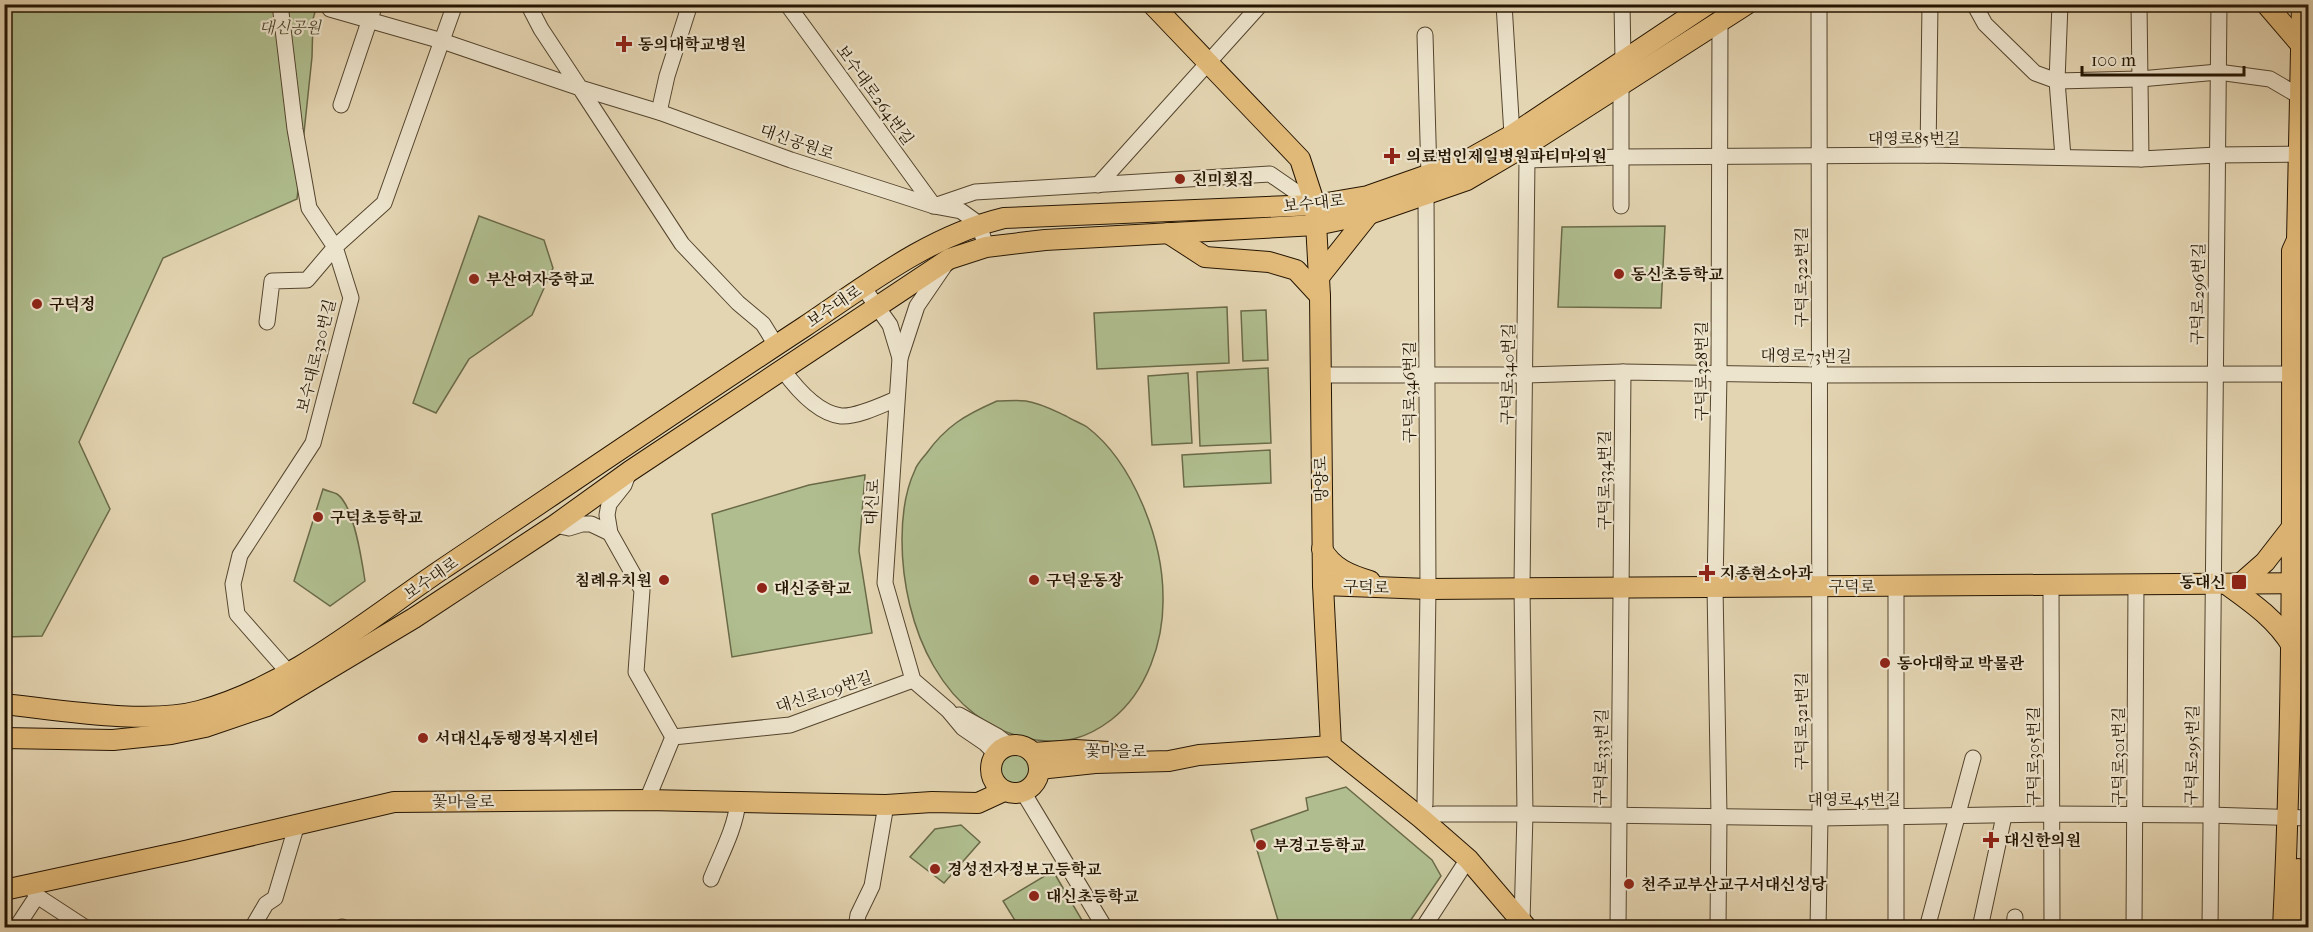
<svg xmlns="http://www.w3.org/2000/svg" width="2313" height="932" viewBox="0 0 2313 932" font-family="'IM FELL French Canon','Noto Serif KR',serif">
  <rect width="100%" height="100%" fill="#e4d5b2"/>
  <filter id="stains"><feTurbulence type="fractalNoise" baseFrequency=".00333" numOctaves="4"/><feColorMatrix values="0 0 0 0 .2 0 0 0 0 .09 0 0 0 0 .02 0 0 0 .5 -.17"/></filter>
  <radialGradient id="worn" r=".72"><stop offset=".6" stop-color="#630" stop-opacity="0"/><stop offset="1" stop-color="#630" stop-opacity=".3"/></radialGradient>
  <g fill="#b0be8f" stroke="#6a6a48" stroke-width="1.5">
    <polygon points="4,5 317,5 313,19 312,57 297,199 163,258 79,442 110,509 42,636 5,637"/>
    <polygon points="479,216 544,240 553,268 532,315 469,359 436,413 413,403"/>
    <polygon points="1665,226 1661,308 1558,307 1562,227"/>
    <polygon points="1227,307 1229,363 1097,369 1094,313"/>
    <polygon points="1266,310 1268,360 1243,361 1241,311"/>
    <polygon points="1268,368 1271,443 1200,446 1197,372"/>
    <polygon points="1188,373 1192,443 1152,445 1148,376"/>
    <path d="M997,401C1006,401 1017,400 1026,401C1040,403 1053,410 1066,416C1072,420 1081,423 1087,427C1133,462 1163,540 1163,597C1164,641 1147,692 1111,720C1087,738 1066,744 1036,740C942,726 902,624 902,540C902,517 905,491 915,470C917,464 922,459 926,454C946,426 965,415 997,401Z"/>
    <polygon points="1270,450 1271,483 1184,487 1182,455"/>
    <polygon points="865,475 859,551 872,633 732,657 712,514 809,485"/>
    <path d="M323,489C327,491 333,492 337,494C354,505 362,561 365,581L330,606L294,581Z"/>
    <circle cx="1014" cy="770" r="16"/>
    <polygon points="1346,787 1432,860 1441,876 1406,927 1280,927 1251,830 1308,810 1306,798"/>
    <polygon points="961,825 980,842 944,883 910,857 935,829"/>
    <polygon points="1053,871 1086,927 1019,927 1003,901"/>
  </g>
  <g fill="none" stroke-linecap="round" stroke-linejoin="round">
    <defs>
      <g id="minor">
        <polyline points="528,4 541,29 580,88 659,112 791,160 934,206 961,211 979,224 986,247"/>
        <polyline points="787,4 934,206 975,192 1270,174 1315,205"/>
        <polyline points="1504,4 1512,135"/>
        <polyline points="1622,4 1623,60"/>
        <polyline points="1974,4 1985,24 2035,73 2057,81 2140,79 2218,72 2270,79 2306,100"/>
        <polyline points="2060,4 2057,81 2063,157"/>
        <polyline points="2139,4 2141,159"/>
        <polyline points="330,9 442,41 580,88 682,244 738,303 763,324 776,345"/>
        <polyline points="1425,35 1429,175"/>
        <polyline points="341,105 375,4"/>
        <polyline points="659,112 667,76 690,4"/>
        <polyline points="1928,155 1930,4"/>
        <polyline points="1527,160 1621,157 1928,155 2141,159 2217,155 2307,154"/>
        <polyline points="1098,185 1261,4"/>
        <polyline points="1426,194 1428,589 1425,804 1421,818 1436,814 1525,814 1820,818 2051,814 2209,815 2308,818"/>
        <polyline points="1621,206 1621,83"/>
        <polyline points="863,287 890,325 900,358 885,583 913,680 948,710 963,728 985,743 996,754"/>
        <polyline points="267,322 272,281 307,280 335,247 309,208 295,129 280,4"/>
        <polyline points="900,358 917,306 945,265"/>
        <path d="M783,370C796,388 817,413 841,416C857,417 882,405 896,399"/>
        <polyline points="1319,375 1526,375 1623,372 1819,375 2303,374"/>
        <polyline points="627,477 624,485 609,504 607,515 610,533 642,590 636,672 673,737"/>
        <polyline points="555,525 569,528 582,524 591,524 610,533"/>
        <polyline points="2051,585 2052,928"/>
        <polyline points="289,673 237,614 233,584 240,555 313,443 351,298 335,247 384,203 455,4"/>
        <polyline points="959,715 997,736 1010,746"/>
        <polyline points="673,737 790,725 913,680"/>
        <polyline points="1023,792 1105,928"/>
        <polyline points="647,800 673,737"/>
        <path d="M711,879C721,854 735,829 738,802"/>
        <polyline points="29,884 37,896 86,928"/>
        <polyline points="1522,921 1525,814 1522,588 1527,160"/>
        <polyline points="342,927 343,928"/>
        <polyline points="16,928 37,896"/>
        <polyline points="252,928 266,904 275,898 297,824"/>
        <polyline points="856,928 858,915 872,886 886,805"/>
        <polyline points="1423,928 1468,859"/>
        <polyline points="1618,928 1623,372"/>
        <polyline points="1718,928 1719,816 1715,587 1719,374 1720,20"/>
        <polyline points="1818,928 1820,818 1819,4"/>
        <polyline points="1896,928 1896,585"/>
        <polyline points="1927,928 1973,758"/>
        <polyline points="1980,928 2004,816"/>
        <polyline points="2014,928 2015,917"/>
        <polyline points="2134,928 2136,584"/>
        <polyline points="2210,928 2219,4"/>
      </g>
      <g id="major">
        <polyline points="1152,4 1300,159 1315,205 1320,296 1323,585 1331,746 1421,818 1468,859 1527,928"/>
        <polyline points="2266,4 2302,46 2304,42"/>
        <polyline points="1168,233 1205,257 1269,262 1296,270 1320,296"/>
        <polyline points="2297,240 2307,250 2306,468"/>
        <polyline points="1319,277 1369,214"/>
        <polyline points="2304,539 2306,583 2304,648"/>
        <path d="M1322,549C1332,568 1350,575 1370,581"/>
        <path d="M2226,584C2251,602 2276,619 2292,646"/>
        <polyline points="2240,584 2265,562 2293,526"/>
        <polyline points="1323,585 1428,589 2308,583"/>
        <path d="M4,704C60,710 147,725 199,711C288,687 366,621 441,570C562,489 682,407 804,327C868,284 929,236 1004,218L1315,205L1368,196L1462,163L1512,135L1708,4"/>
        <polyline points="4,738 113,740 171,734 205,727 267,706 414,618 555,525 630,471 949,259 986,247 1045,240 1316,225 1369,214 1467,180 1535,140 1747,4"/>
        <circle cx="1015" cy="769" r="24"/>
        <polyline points="1033,753 1075,750 1109,752"/>
        <polyline points="1039,769 1095,763 1169,761 1199,755 1331,746"/>
        <polyline points="4,890 185,851 394,802 647,800 886,805 932,802 978,803 1004,791"/>
        <path d="M2283,928C2294,702 2292,477 2292,251L2297,240L2302,4"/>
        <polyline points="2297,928 2298,869"/>
      </g>
    </defs>
    <use href="#minor" stroke="#54452e" stroke-width="17"/>
    <use href="#major" stroke="#241502" stroke-width="22"/>
    <use href="#minor" stroke="#ede4cd" stroke-width="15"/>
    <use href="#major" stroke="#e2ba79" stroke-width="20"/>
  </g>
  <g fill="#8f2418" stroke="#ede4cd" stroke-width="2">
    <path d="M621 35h6v6h6v6h-6v6h-6v-6h-6v-6h6z"/>
    <path d="M1389 147h6v6h6v6h-6v6h-6v-6h-6v-6h6z"/>
    <circle cx="1180" cy="179" r="6"/>
    <circle cx="1619" cy="274" r="6"/>
    <circle cx="474" cy="279" r="6"/>
    <circle cx="37" cy="304" r="6"/>
    <circle cx="318" cy="517" r="6"/>
    <path d="M1704 564h6v6h6v6h-6v6h-6v-6h-6v-6h6z"/>
    <circle cx="664" cy="580" r="6"/>
    <circle cx="1034" cy="580" r="6"/>
    <rect x="2231" y="574" width="16" height="16" rx="3"/>
    <circle cx="762" cy="588" r="6"/>
    <circle cx="1885" cy="663" r="6"/>
    <circle cx="423" cy="738" r="6"/>
    <path d="M1988 831h6v6h6v6h-6v6h-6v-6h-6v-6h6z"/>
    <circle cx="1261" cy="845" r="6"/>
    <circle cx="935" cy="869" r="6"/>
    <circle cx="1629" cy="884" r="6"/>
    <circle cx="1034" cy="896" r="6"/>
  </g>
  <g text-anchor="middle" dominant-baseline="central" stroke-width="4.5" stroke-linejoin="round" paint-order="stroke">
    <g font-size="16" font-style="italic" fill="#4e482c" stroke="#ede4cd">
      <text x="290" y="27">대신공원</text>
    </g>
    <g font-size="16" font-weight="bold" fill="#241502" stroke="#ede4cd" text-anchor="start">
      <text x="638" y="44">동의대학교병원</text>
      <text x="1406" y="156">의료법인제일병원파티마의원</text>
      <text x="1192" y="179">진미횟집</text>
      <text x="1631" y="274">동신초등학교</text>
      <text x="486" y="279">부산여자중학교</text>
      <text x="49" y="304">구덕정</text>
      <text x="330" y="517">구덕초등학교</text>
      <text x="1720" y="573">지종현소아과</text>
      <text x="652" y="580" text-anchor="end">침례유치원</text>
      <text x="1046" y="580">구덕운동장</text>
      <text x="2226" y="582" text-anchor="end">동대신</text>
      <text x="774" y="588">대신중학교</text>
      <text x="1897" y="663">동아대학교 박물관</text>
      <text x="435" y="738">서대신4동행정복지센터</text>
      <text x="2004" y="840">대신한의원</text>
      <text x="1273" y="845">부경고등학교</text>
      <text x="947" y="869">경성전자정보고등학교</text>
      <text x="1641" y="884">천주교부산교구서대신성당</text>
      <text x="1046" y="896">대신초등학교</text>
    </g>
    <g font-size="16" fill="#241502" stroke="#ede4cd">
      <text transform="translate(875 95) rotate(54)">보수대로264번길</text>
      <text x="1914" y="138">대영로85번길</text>
      <text transform="translate(797 142) rotate(19)">대신공원로</text>
      <text transform="translate(1314 203) rotate(-6)">보수대로</text>
      <text transform="translate(1801 277) rotate(-90)">구덕로322번길</text>
      <text transform="translate(2198 294) rotate(-89)">구덕로296번길</text>
      <text transform="translate(834 306) rotate(-34)">보수대로</text>
      <text transform="translate(316 356) rotate(-76)">보수대로320번길</text>
      <text transform="translate(1806 356) rotate(1)">대영로73번길</text>
      <text transform="translate(1701 371) rotate(-90)">구덕로328번길</text>
      <text transform="translate(1508 374) rotate(-89)">구덕로340번길</text>
      <text transform="translate(1409 392) rotate(-90)">구덕로346번길</text>
      <text transform="translate(1321 479) rotate(-91)">망양로</text>
      <text transform="translate(1604 480) rotate(-90)">구덕로334번길</text>
      <text transform="translate(872 502) rotate(-87)">대신로</text>
      <text transform="translate(431 578) rotate(-35)">보수대로</text>
      <text x="1852" y="586">구덕로</text>
      <text transform="translate(1366 587) rotate(2)">구덕로</text>
      <text transform="translate(824 692) rotate(-18)">대신로109번길</text>
      <text transform="translate(1801 721) rotate(-90)">구덕로321번길</text>
      <text transform="translate(1116 751) rotate(1)">꽃마을로</text>
      <text transform="translate(2192 755) rotate(-89)">구덕로295번길</text>
      <text transform="translate(2033 756) rotate(-90)">구덕로305번길</text>
      <text transform="translate(2118 756) rotate(-90)">구덕로301번길</text>
      <text transform="translate(1601 757) rotate(-89)">구덕로333번길</text>
      <text x="1854" y="799">대영로45번길</text>
      <text x="463" y="801">꽃마을로</text>
    </g>
  </g>
  <rect width="2313" height="932" fill="none" stroke="#e4d5b2" stroke-width="24"/>
  <rect x="6" y="6" width="2301" height="920" fill="none" stroke="#241502" stroke-width="3"/>
  <rect x="12" y="12" width="2289" height="908" fill="none" stroke="#241502" stroke-width="1.5"/>
  <path d="M2082 66v9h162v-9" fill="none" stroke="#241502" stroke-width="3"/>
  <text x="2091" y="66" font-size="18" fill="#241502" stroke="#ede4cd" stroke-width="4.5" paint-order="stroke">100 m</text>
  <rect width="100%" height="100%" filter="url(#stains)"/>
  <rect width="100%" height="100%" fill="url(#worn)"/>
</svg>
